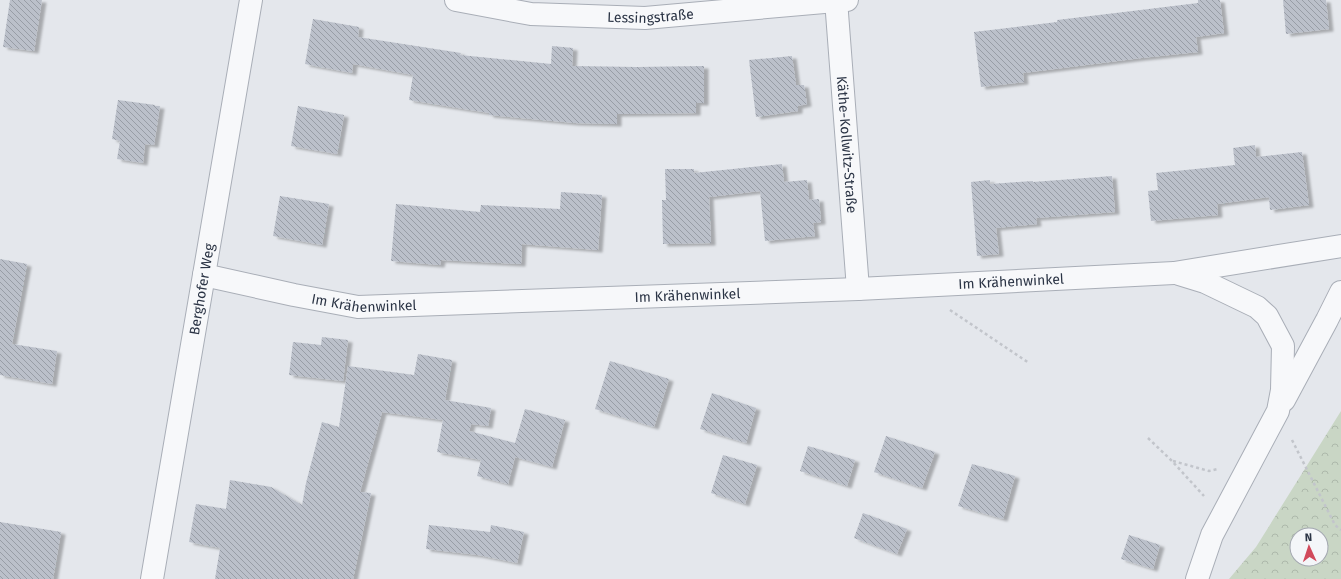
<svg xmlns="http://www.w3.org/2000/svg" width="1341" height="579" viewBox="0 0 1341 579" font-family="'Fira Sans',sans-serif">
  <defs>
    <pattern id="forest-crowns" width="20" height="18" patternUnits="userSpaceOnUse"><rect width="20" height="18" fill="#c9d6c5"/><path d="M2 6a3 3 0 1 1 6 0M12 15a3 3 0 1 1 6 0" fill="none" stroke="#adb8ab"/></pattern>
    <pattern id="building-back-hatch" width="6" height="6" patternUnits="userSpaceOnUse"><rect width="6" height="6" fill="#bbc0ca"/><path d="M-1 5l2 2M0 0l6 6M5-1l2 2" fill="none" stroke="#989da6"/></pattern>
    <filter id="shadow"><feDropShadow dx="4.5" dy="2.5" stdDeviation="1" flood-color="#0004"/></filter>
  </defs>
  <rect width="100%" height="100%" fill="#e4e7ec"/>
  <path fill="url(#forest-crowns)" fill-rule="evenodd" d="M1341,411V579H1229L1256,547ZM1297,535H1321V559H1297Z"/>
  <g fill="url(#building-back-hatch)" filter="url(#shadow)">
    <polygon points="10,0 42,0 34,51 3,47"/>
    <polygon points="1198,0 1220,0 1224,33 1196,37 1198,52 1141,58 1023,73 1024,82 981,87 974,32 1057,22 1057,20 1124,12 1198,3"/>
    <polygon points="1283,0 1326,0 1329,29 1286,34"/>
    <polygon points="313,19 359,27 358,37 461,53 460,55 551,64 552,46 573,48 572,66 637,67 704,66 704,103 696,103 696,113 617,114 617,124 575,123 489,115 489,113 409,100 413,75 353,64 352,73 305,64"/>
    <polygon points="792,56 796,85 804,85 807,104 798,106 798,111 756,117 749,60"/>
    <polygon points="118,100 155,105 155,106 160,106 154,145 145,144 143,163 117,159 120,141 112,139"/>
    <polygon points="298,106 344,115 337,154 291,146"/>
    <polygon points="1255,145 1256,157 1302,152 1309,205 1270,210 1269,197 1217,204 1218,215 1151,221 1148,191 1158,190 1156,173 1235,165 1233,148"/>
    <polygon points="782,164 784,182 807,180 809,200 819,199 821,222 813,223 815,236 765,241 760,191 709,197 711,243 663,244 662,200 666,200 665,169 694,169 694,173"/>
    <polygon points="1112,176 1115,212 1036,218 1037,224 996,228 999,254 977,256 971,182 990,180 990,184 1033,181 1033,182"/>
    <polygon points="561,192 602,195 598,250 522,244 521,264 441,260 440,265 391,261 396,204 480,212 481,205 560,209"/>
    <polygon points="280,196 329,204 322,245 273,236"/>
    <polygon points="0,259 27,264 12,344 57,351 52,384 0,375"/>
    <polygon points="322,337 348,340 343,381 289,375 293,342 321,345"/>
    <polygon points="418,354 452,360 445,400 491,408 488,426 471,424 469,431 515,443 525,409 565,420 552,467 515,457 508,484 477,476 481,460 437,452 443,420 382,412 360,492 371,493 353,579 215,579 220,548 189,542 196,504 226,509 230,480 271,487 302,505 306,483 322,422 339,427 348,366 414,375"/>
    <polygon points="610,361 669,379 654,427 595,409"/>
    <polygon points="712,393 756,408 746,443 700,429"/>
    <polygon points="886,436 935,452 922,488 874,472"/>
    <polygon points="808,446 855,460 847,486 800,471"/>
    <polygon points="723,455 757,465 745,504 711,493"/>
    <polygon points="972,464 1015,476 1003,519 958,506"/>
    <polygon points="863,513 907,529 897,554 854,538"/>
    <polygon points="0,522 61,532 53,579 0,579"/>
    <polygon points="429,525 490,532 491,525 524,532 517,563 478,555 426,549"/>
    <polygon points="1129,535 1160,545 1153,569 1121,559"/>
  </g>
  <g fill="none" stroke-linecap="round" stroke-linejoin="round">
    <defs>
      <g id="minor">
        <path id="s1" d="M456,0L531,14L645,18L847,0"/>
        <path id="s2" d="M836,0L858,289"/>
        <polyline points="1179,274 1205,282 1257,307 1267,316 1283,346 1282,390 1278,411 1212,535 1197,579"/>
        <path id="s3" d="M204,275L294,295L358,307L858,289L1174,273L1341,246"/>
        <polyline points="1284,400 1327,320 1341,292"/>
        <path id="s4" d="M152,579L251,0"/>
      </g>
    </defs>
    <use href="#minor" stroke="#a9aeb7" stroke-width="24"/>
    <g stroke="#c2c5cb" stroke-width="2.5" stroke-dasharray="3 3" stroke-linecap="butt">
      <polyline points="950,310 1029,363"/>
      <polyline points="1148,438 1172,461 1204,496"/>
      <polyline points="1292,440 1335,525 1341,530"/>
      <polyline points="1173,461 1209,471 1218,469"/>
    </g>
    <use href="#minor" stroke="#f7f8fa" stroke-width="22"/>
  </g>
  <g text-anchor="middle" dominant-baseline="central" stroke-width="4" stroke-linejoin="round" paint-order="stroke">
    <g font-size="14" fill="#2b3445" stroke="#f4f6f9">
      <text stroke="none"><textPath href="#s1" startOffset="196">Lessingstraße</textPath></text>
      <text stroke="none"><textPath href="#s2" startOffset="145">Käthe-Kollwitz-Straße</textPath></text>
      <text stroke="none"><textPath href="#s3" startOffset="811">Im Krähenwinkel</textPath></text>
      <text stroke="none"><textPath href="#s4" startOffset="294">Berghofer Weg</textPath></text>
      <text stroke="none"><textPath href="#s3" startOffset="487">Im Krähenwinkel</textPath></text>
      <text stroke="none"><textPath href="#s3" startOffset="163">Im Krähenwinkel</textPath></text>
    </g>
  </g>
  <g transform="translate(1309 547) rotate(357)"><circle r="19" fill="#f4f6f9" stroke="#a4a8b1"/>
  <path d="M0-3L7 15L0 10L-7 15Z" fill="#d1495b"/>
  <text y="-6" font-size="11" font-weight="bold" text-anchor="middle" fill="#2b3445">N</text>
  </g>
</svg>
